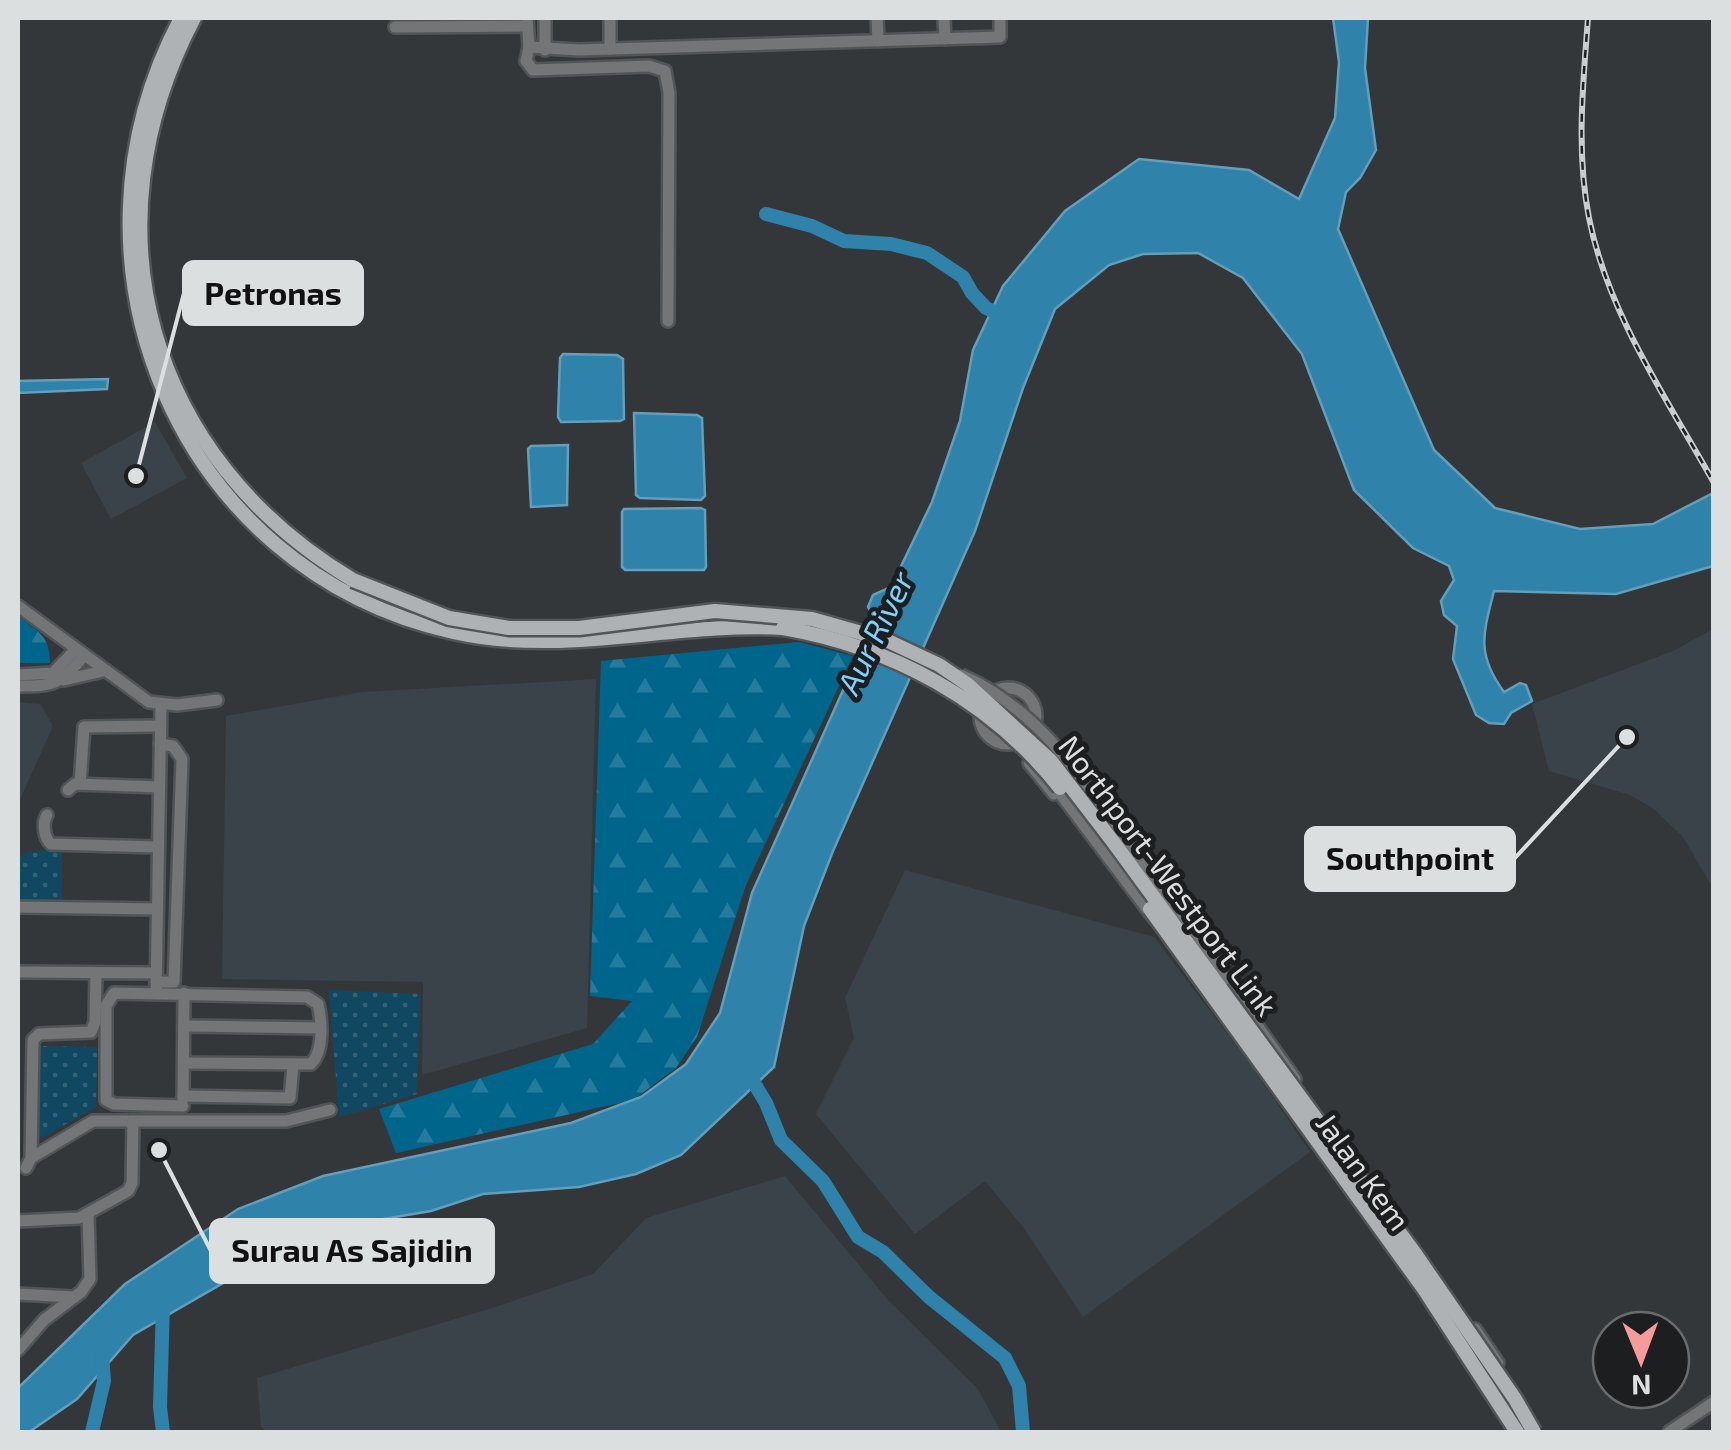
<svg xmlns="http://www.w3.org/2000/svg" width="1731" height="1450" viewBox="0 0 1731 1450" font-family="'Exo 2',sans-serif">
  <defs>
    <pattern id="grass-dots" width="8" height="8" patternUnits="userSpaceOnUse" patternTransform="scale(2.5)"><rect width="8" height="8" fill="#114861"/><path d="M2 2h.1M6 6h.1" fill="none" stroke="#336277" stroke-width="1.8" stroke-linecap="round"/></pattern>
    <pattern id="forest-firs" width="22" height="20" patternUnits="userSpaceOnUse" patternTransform="scale(2.5)"><rect width="22" height="20" fill="#00658b"/><path d="M5 1l3.5 6h-7zM16 11l3.5 6h-7z" fill="#257b9b"/></pattern>
  </defs>
  <rect width="100%" height="100%" fill="#33373a"/>
  <g fill="#394349">
    <polygon points="155,422 187,478 111,519 81,463"/>
    <polygon points="1713,629 1713,888 1683,837 1654,809 1630,795 1549,771 1532,704 1673,651"/>
    <polygon points="596,679 587,1028 422,1075 423,982 222,979 226,716 362,692"/>
    <polygon points="18,702 40,704 53,726 18,804"/>
    <polygon points="905,870 1154,937 1252,1066 1310,1152 1083,1317 1023,1227 985,1181 915,1234 816,1114 854,1038 845,998"/>
    <polygon points="785,1176 888,1300 978,1389 1001,1432 267,1432 261,1427 257,1378 492,1308 593,1274 646,1218"/>
  </g>
  <g fill="url(#grass-dots)">
    <polygon points="62,850 62,900 18,899 20,857 29,851"/>
    <polygon points="329,990 420,994 417,1094 339,1117"/>
    <polygon points="37,1046 97,1047 96,1107 36,1141"/>
  </g>
  <g fill="url(#forest-firs)">
    <path d="M18,616C38,632 50,635 50,663H18Z"/>
    <polygon points="799,642 853,656 746,885 697,1037 676,1068 633,1100 396,1153 379,1109 593,1044 632,1001 590,996 601,661"/>
  </g>
  <g fill="#2f82a9" stroke="#639eba" stroke-width="2.5">
    <path d="M1333,18H1368L1365,68L1376,150L1360,178L1346,192L1338,229L1434,450L1495,508L1580,529L1653,524L1713,493V566L1616,594L1494,591C1483,634 1476,654 1504,692L1520,683L1526,685L1532,701L1511,713L1504,724L1489,723L1476,715L1453,659L1457,626L1444,615L1441,601L1454,580L1449,566L1413,548L1354,490L1302,354L1243,278L1198,253L1143,254L1109,265L1055,309L1023,388L975,531L833,851L804,926L774,1067L681,1155L636,1174L579,1187L483,1194L431,1211L348,1225L258,1263L133,1335L77,1399L29,1432H18V1388L125,1284L238,1209L323,1176L571,1123L641,1097L686,1064L720,1013L752,893L875,619L868,607L873,595L891,587L932,502L960,421L973,350L1003,286L1065,211L1139,159L1249,170L1299,199L1335,118L1339,62Z"/>
    <polygon points="563,354 617,355 623,359 624,419 620,421 561,422 558,417 560,358"/>
    <polygon points="108,379 107,389 18,393 18,381"/>
    <polygon points="634,413 697,415 702,418 705,496 701,500 640,498 636,495"/>
    <polygon points="568,445 567,505 531,507 528,449 531,446"/>
    <polygon points="701,508 705,510 706,567 704,570 625,570 622,567 622,512 624,509"/>
  </g>
  <g fill="none" stroke-linecap="round" stroke-linejoin="round">
    <g stroke="#2f82a9" stroke-width="14">
      <polyline points="766,214 812,226 844,241 891,244 927,253 963,277 972,293 986,308 1008,318"/>
      <polyline points="745,1068 766,1103 781,1140 823,1181 858,1237 883,1252 929,1297 1005,1358 1019,1386 1023,1432"/>
      <polyline points="163,1303 160,1407 163,1432"/>
      <polyline points="92,1432 104,1381 102,1355"/>
    </g>
    <defs>
      <g id="minor">
        <polyline points="527,18 529,47 579,50 1000,37 1000,18"/>
        <polyline points="545,18 545,50"/>
        <polyline points="610,18 610,49"/>
        <polyline points="877,18 878,41"/>
        <polyline points="944,18 945,39"/>
        <polyline points="395,27 527,26"/>
        <polyline points="529,47 526,61 533,70 649,66 665,71 669,93 668,321"/>
        <polyline points="18,606 149,702 177,705 217,700"/>
        <polyline points="18,675 53,673 75,650"/>
        <polyline points="64,680 103,671"/>
        <path d="M18,686C54,686 59,685 83,657"/>
        <circle cx="1008" cy="716" r="28"/>
        <polyline points="1032,732 1060,762"/>
        <polyline points="1029,763 1054,794"/>
        <polyline points="80,784 84,727 160,726"/>
        <polyline points="1053,784 1153,917"/>
        <polyline points="68,790 75,784 159,787"/>
        <path d="M47,815C42,823 44,838 51,844L157,847"/>
        <polyline points="18,907 156,909"/>
        <polyline points="18,972 156,973"/>
        <polyline points="1219,972 1295,1079"/>
        <polyline points="156,982 174,982 182,759 173,746 160,744"/>
        <polyline points="156,993 161,705"/>
        <polyline points="185,1026 320,1028"/>
        <polyline points="183,1096 290,1098 293,1065"/>
        <polyline points="183,1099 184,993"/>
        <path d="M183,1106L114,1104L106,1100V1006L114,993L307,997L318,1004C322,1022 324,1051 311,1064L184,1063"/>
        <polyline points="31,1158 33,1040 39,1034 91,1032 95,1022 96,973"/>
        <polyline points="26,1168 31,1158 93,1121 286,1121 330,1110"/>
        <polyline points="18,1221 79,1218 128,1191 132,1183 133,1121"/>
        <polyline points="18,1294 73,1297"/>
        <polyline points="1475,1329 1498,1363"/>
        <polyline points="18,1350 44,1320 81,1292 90,1279 88,1214"/>
        <polyline points="1669,1432 1714,1402"/>
      </g>
      <g id="major">
        <path d="M181,18C51,262 177,570 453,632C563,657 672,622 783,628"/>
        <path d="M194,18C83,229 148,458 353,580"/>
      </g>
    </defs>
    <use href="#minor" stroke="#515558" stroke-width="16"/>
    <use href="#major" stroke="#515558" stroke-width="19"/>
    <use href="#minor" stroke="#737576" stroke-width="11"/>
    <use href="#major" stroke="#aeb2b5" stroke-width="14"/>
    <defs>
      <path id="rail" d="M1588,18C1583,84 1576,152 1589,218C1608,314 1667,399 1714,483"/>
    </defs>
    <use href="#rail" stroke="#cacdcf" stroke-width="6"/>
    <use href="#rail" stroke="#1d1e20" stroke-width="2.5" stroke-dasharray="8" stroke-linecap="butt"/>
    <defs>
      <path id="minor-bridge" d="M961,675C1046,711 1098,801 1150,872C1176,907 1205,941 1225,979"/>
      <g id="major-bridge">
        <polyline points="353,580 449,618 509,628 579,628 715,611 812,619 886,640 939,665 967,684 1051,761 1114,843 1416,1255 1515,1399 1534,1432"/>
        <path d="M783,628C892,647 991,700 1060,788"/>
        <polyline points="1150,909 1424,1289 1517,1432"/>
      </g>
    </defs>
    <use href="#minor-bridge" stroke="#515558" stroke-width="16" stroke-linecap="butt"/>
    <use href="#major-bridge" stroke="#515558" stroke-width="19" stroke-linecap="butt"/>
    <use href="#minor-bridge" stroke="#737576" stroke-width="11"/>
    <use href="#major-bridge" stroke="#aeb2b5" stroke-width="14"/>
  </g>
  <g text-anchor="middle" dominant-baseline="central" stroke-width="10" stroke-linejoin="round" paint-order="stroke">
    <g font-size="30" fill="#dcdfe0" stroke="#1d1e20">
      <text transform="translate(1169 875) rotate(53)">Northport-Westport Link</text>
      <text transform="translate(1364 1171) rotate(54)">Jalan Kem</text>
    </g>
    <g font-size="32" font-style="italic" fill="#7dd2fe" stroke="#1d1e20">
      <text transform="translate(874 632) rotate(-64)">Aur River</text>
    </g>
  </g>
  <path fill="none" stroke="#dcdfe0" stroke-width="4" d="M136 476L184 293M1627 737L1514 859M159 1150L211 1251"/>
  <g fill="#dcdfe0" stroke="#1d1e20" stroke-width="4">
    <circle cx="136" cy="476" r="10"/>
    <circle cx="1627" cy="737" r="10"/>
    <circle cx="159" cy="1150" r="10"/>
  </g>
  <g fill="#dcdfe0" stroke="#dcdfe0" stroke-width="4">
    <rect x="184" y="262" width="178" height="62" rx="10"/>
    <rect x="1306" y="828" width="208" height="62" rx="10"/>
    <rect x="211" y="1220" width="282" height="62" rx="10"/>
  </g>
  <g font-size="32" text-anchor="middle" font-weight="bold" fill="#111">
    <text x="273" y="305">Petronas</text>
    <text x="1410" y="870">Southpoint</text>
    <text x="352" y="1262">Surau As Sajidin</text>
  </g>
  <rect width="1731" height="1450" fill="none" stroke="#dcdfe0" stroke-width="40"/>
  <g transform="translate(1641 1360) rotate(179)"><circle r="48" fill="#1d1e20" stroke="#696b6d" stroke-width="2.5"/>
  <path d="M0-8L18 38L0 25L-18 38Z" fill="#f59b9a"/>
  <text y="-15" font-size="28" font-weight="bold" text-anchor="middle" fill="#dcdfe0">N</text>
  </g>
</svg>
